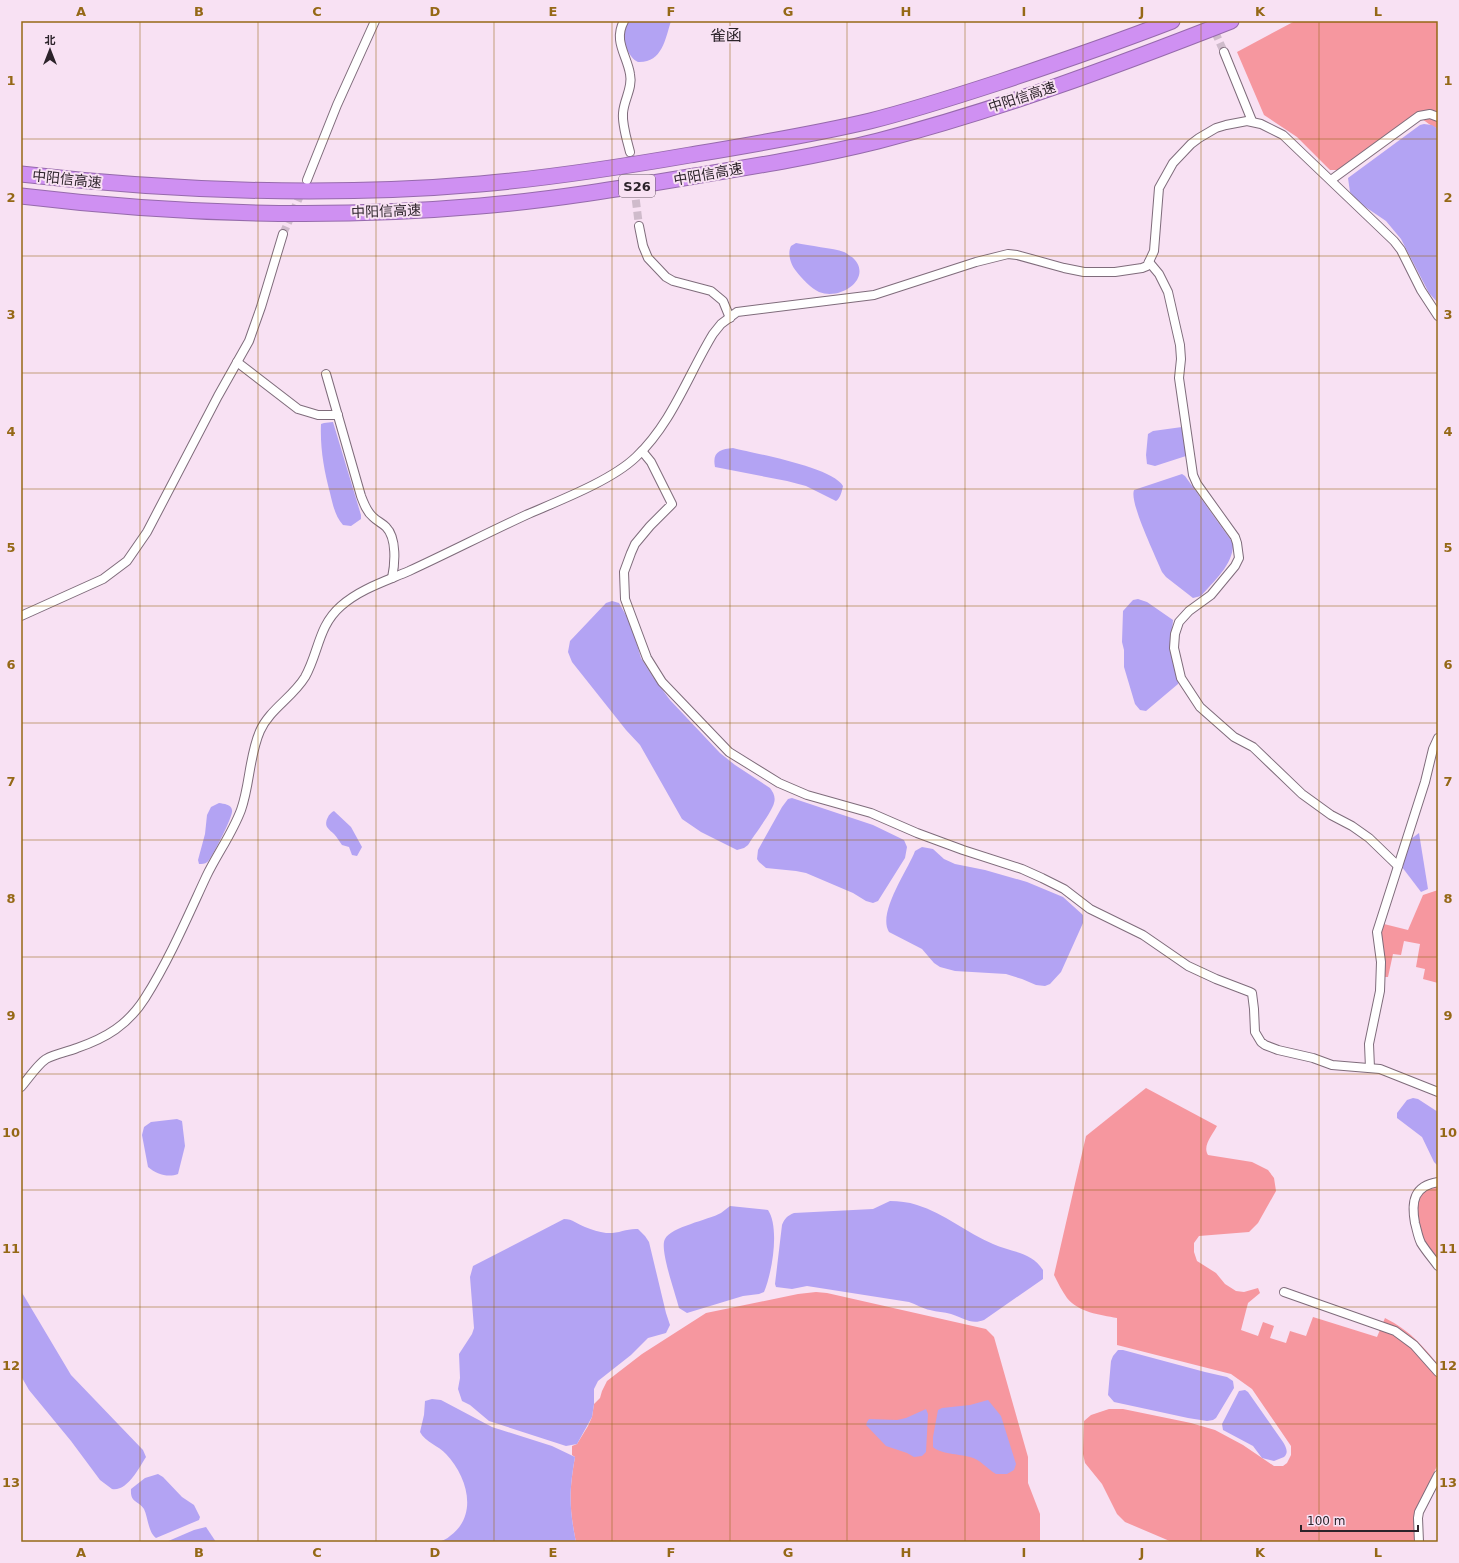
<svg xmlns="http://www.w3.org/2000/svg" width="1459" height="1563" viewBox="0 0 1459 1563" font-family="'DejaVu Sans','Noto Sans SC',sans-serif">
  <rect width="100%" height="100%" fill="#f8e1f3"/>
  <g fill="#f6979f">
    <polygon points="1295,21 1438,21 1438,129 1429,124 1415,114 1339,170 1330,170 1297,137 1264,115 1237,52"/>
    <polygon points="1438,890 1438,983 1423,979 1425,969 1416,967 1420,944 1404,941 1401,955 1393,954 1388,977 1384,977 1383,947 1380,930 1384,924 1408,930 1423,895"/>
    <path d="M1146,1088L1217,1126C1213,1134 1202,1146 1208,1155L1252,1162L1268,1170L1274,1178L1276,1191L1258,1223L1249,1232L1199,1236L1194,1243V1252L1197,1261L1216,1273L1225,1284L1236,1291L1244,1292L1258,1288L1260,1293L1248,1303L1241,1330L1258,1336L1263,1322L1274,1326L1270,1338L1286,1343L1290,1331L1306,1336L1313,1317L1377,1337L1385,1318C1410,1331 1420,1343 1438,1364V1464L1416,1510L1414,1527L1415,1542H1172L1125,1522L1117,1514L1102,1484L1085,1463L1083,1454L1084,1421L1091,1415L1109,1409H1123L1191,1423L1215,1430L1243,1445L1274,1466H1283L1287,1463L1291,1455V1446L1252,1389L1231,1374L1117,1345V1318C1100,1315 1078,1312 1067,1298C1062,1291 1058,1283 1054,1275L1086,1136Z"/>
    <polygon points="1438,1184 1438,1262 1423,1241 1415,1210 1421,1191"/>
    <path d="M816,1292L827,1293L986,1329L994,1337L1028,1457V1483L1040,1514V1542H576C569,1508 569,1491 575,1457L572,1455V1446L577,1444L588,1426L592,1417L594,1404L600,1398L602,1391L607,1381L642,1354L706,1313L798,1294Z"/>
  </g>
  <g fill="#b3a3f3">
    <path d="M629,21H671C665,40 662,63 638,62C629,58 621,40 624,30C625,27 627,24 629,21Z"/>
    <polygon points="1424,124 1432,125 1438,129 1438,303 1429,293 1401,239 1386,221 1358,202 1350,192 1348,178 1420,125"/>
    <path d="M796,243C809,246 833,248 844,252C847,253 849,256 852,257C874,276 843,301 819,292C811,288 802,279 796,271C791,265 787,254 791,246Z"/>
    <path d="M333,422L361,515V519L351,526L343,525C335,516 333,505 330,493C324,470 320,449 321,424L324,423Z"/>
    <polygon points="1182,427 1187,452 1186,456 1155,466 1147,464 1146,455 1148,434 1153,431"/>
    <path d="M733,448C756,454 832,467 843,486C842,491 840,499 836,501L806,486L787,481L715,467C712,452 720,449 733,448Z"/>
    <path d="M1182,474L1185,476L1233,543C1234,564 1214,581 1201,596L1193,598L1166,577L1162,572C1156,557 1129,502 1134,490Z"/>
    <polygon points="1138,599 1147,602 1173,620 1171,644 1179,682 1178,684 1146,711 1140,710 1135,704 1124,667 1124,650 1122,642 1123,611 1133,600"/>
    <path d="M612,601L619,603L631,624L641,658L653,677L670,700L720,753L735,765L770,788C773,792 776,797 774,803C772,812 754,835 748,845L744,848L737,850L701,832L682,819L640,745L626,730L572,662L568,652L570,641L606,603Z"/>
    <polygon points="792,798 873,825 904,840 907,847 905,858 878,901 873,903 866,901 853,893 806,873 796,871 766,868 759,862 757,859 758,850 782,807 788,799"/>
    <path d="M219,803C224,804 231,804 232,810C234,815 213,855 209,860C207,863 204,864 201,864H199L198,860L205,834L207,815L211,807Z"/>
    <path d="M334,811L351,827L362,847L357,856L352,855L349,847L342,845C339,841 337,837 334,834C332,832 329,830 327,827C324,822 329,813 334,811Z"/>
    <polygon points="1419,833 1428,889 1421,892 1402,867 1411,839"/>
    <path d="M922,847L933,849L944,859L955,864L985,870L1027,882L1063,897L1083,915V923L1061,972L1050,984L1045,986L1036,985L1022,979L1006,974L955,971L940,967L934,963L922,949L889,932C877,913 908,870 915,851Z"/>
    <polygon points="1413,1098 1418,1099 1438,1112 1438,1166 1434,1162 1422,1137 1397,1118 1397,1113 1407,1100"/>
    <path d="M177,1119L182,1121L185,1146L178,1174C168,1178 156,1174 148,1167L142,1135L144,1127L151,1122Z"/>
    <path d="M890,1201C899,1201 908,1202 917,1205C944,1213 967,1233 993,1244C1011,1252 1032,1252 1043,1270V1279L984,1320C971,1325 964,1318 951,1314C944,1312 937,1312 930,1310C923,1309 916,1304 909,1302L807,1286L792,1289L776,1287L775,1284L782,1225C785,1218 787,1216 794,1213L873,1209Z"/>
    <path d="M730,1206L768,1210C780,1228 772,1273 764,1292L759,1294L743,1296L687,1313L679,1308C676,1295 659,1249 665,1239C671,1227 708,1220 721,1213C724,1211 727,1208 730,1206Z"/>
    <path d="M564,1219C573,1219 577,1224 585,1227C592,1230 599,1232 606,1233C618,1234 627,1228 638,1229L645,1236L649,1242L666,1313L670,1325L666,1333L648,1338L631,1355L598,1381L594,1389V1404L592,1417L577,1444L566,1446L489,1421L470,1405L462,1401L458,1389L460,1378L459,1354L472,1334L474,1328L470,1277L473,1266Z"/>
    <path d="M21,1291L71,1375L143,1450L146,1457C139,1468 127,1492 112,1489L100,1480L71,1441L29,1390L21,1376Z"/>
    <polygon points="1118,1350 1123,1350 1205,1372 1227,1377 1233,1381 1234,1388 1216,1418 1213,1420 1207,1421 1188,1418 1114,1402 1108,1395 1111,1361 1113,1356"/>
    <path d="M1245,1390L1248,1392L1283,1442C1286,1447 1289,1453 1284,1457L1274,1461L1262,1458L1253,1446L1223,1430L1222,1424L1239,1391Z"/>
    <path d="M432,1399L441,1400L492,1427L552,1446L575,1457C569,1491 569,1508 576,1542H439C443,1540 447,1539 450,1536C479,1515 467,1476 446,1454C439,1446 425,1442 420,1432L424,1415L425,1401Z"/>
    <path d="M988,1400L1001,1416L1016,1464L1014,1470L1007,1474H996C986,1468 981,1460 970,1457C959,1454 940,1454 933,1447V1437L938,1410L942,1408L970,1405Z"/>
    <polygon points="926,1409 928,1414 926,1452 922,1456 914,1457 907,1453 886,1446 866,1425 867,1422 869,1419 897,1420 906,1418"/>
    <path d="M158,1474L163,1477L182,1497L194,1505L200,1517L199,1520L156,1538C148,1532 148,1517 144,1509C138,1500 130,1503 131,1489L145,1478Z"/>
    <polygon points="206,1527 216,1542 166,1542 194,1530"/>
  </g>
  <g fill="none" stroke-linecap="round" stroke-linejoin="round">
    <g stroke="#cfbbcb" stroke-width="8" stroke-dasharray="8 4" stroke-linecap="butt">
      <polyline points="1210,21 1224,52"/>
      <polyline points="630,152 639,226"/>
      <polyline points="283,234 303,189"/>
    </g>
    <defs>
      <g id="minor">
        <path d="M624,21C613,41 627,55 630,74C633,88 624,99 623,113C622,125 627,140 630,152"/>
        <polyline points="1224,52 1252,121"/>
        <polyline points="307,180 337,105 375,21"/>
        <polyline points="1331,180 1419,116 1430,114 1438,117"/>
        <polyline points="639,226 643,246 648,258 666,277 673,281 711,291 723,301 730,318"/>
        <polyline points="1149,262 1159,274 1168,292 1180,345 1181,359 1179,378 1193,475 1197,484 1235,537 1237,543 1239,558 1235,566 1211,595 1189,611 1179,622 1175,634 1174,648 1181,678 1200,707 1234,737 1253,747 1302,794 1331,815 1352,826 1369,838 1398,866"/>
        <polyline points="237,362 298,409 318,415 338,415"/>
        <path d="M326,374L361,496C364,504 367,512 373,517C377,521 382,523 386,527C397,538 395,564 392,578"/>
        <polyline points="642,451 651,462 672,504 650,526 635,544 631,553 624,572 625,599 647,658 662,682 729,752 779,783 807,795 871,813 917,833 963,850 1022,869 1042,878 1064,889 1090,909 1143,935 1188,966 1216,979 1250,992 1252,993 1254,1009 1255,1032 1261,1042 1265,1045 1278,1050 1313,1058 1332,1065 1380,1069 1438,1092"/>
        <polyline points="21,616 103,579 127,561 147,532 218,396 249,341 261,307 283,234"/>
        <polyline points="1370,1068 1369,1044 1380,991 1381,962 1377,932 1425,782 1433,749 1438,738"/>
        <path d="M21,1087C28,1079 38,1064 46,1059C55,1054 67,1052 77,1048C106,1038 128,1025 145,998C169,960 187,918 206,877C217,854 232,834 241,810C250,785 249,756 260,731C269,710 293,697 305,677C319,652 318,626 341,606C360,589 386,581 409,571C448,553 487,533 526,515C558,501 611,481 636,457C672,423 688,375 713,334L721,324L737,312L874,295L976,262L1008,254L1017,255L1064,268L1084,272H1115L1142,268L1147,266L1154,251L1159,188L1173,163L1191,144L1199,138L1216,128L1226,125L1247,121L1261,124L1283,135L1394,241L1401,250L1421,290L1438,316"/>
        <path d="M1438,1182C1414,1186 1411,1201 1415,1223C1417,1230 1418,1237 1421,1243C1426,1251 1432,1258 1438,1266"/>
        <polyline points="1284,1292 1395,1331 1414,1345 1438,1372"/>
        <polyline points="1419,1542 1418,1518 1419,1512 1438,1475"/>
      </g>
      <g id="motorway">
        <path d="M21,174C117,185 213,191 309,191C366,191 423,189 480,184C550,178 621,167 690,155C750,145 811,135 870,121C914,110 957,96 1000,82C1057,63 1115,43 1172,21"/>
        <path d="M21,196C171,214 330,219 480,206C552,200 624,188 695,176C756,166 818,156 878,141C998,110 1116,66 1231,21"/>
      </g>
    </defs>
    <use href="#minor" stroke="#7f6c7b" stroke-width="10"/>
    <use href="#motorway" stroke="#966aac" stroke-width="17"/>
    <use href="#minor" stroke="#fff" stroke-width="8"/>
    <use href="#motorway" stroke="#cf90f2" stroke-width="15"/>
  </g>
  <path fill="none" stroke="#956816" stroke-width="1" stroke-opacity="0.55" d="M140,21V1542M258,21V1542M376,21V1542M494,21V1542M612,21V1542M730,21V1542M847,21V1542M965,21V1542M1083,21V1542M1201,21V1542M1319,21V1542M21,139H1438M21,256H1438M21,373H1438M21,489H1438M21,606H1438M21,723H1438M21,840H1438M21,957H1438M21,1074H1438M21,1190H1438M21,1307H1438M21,1424H1438"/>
  <g text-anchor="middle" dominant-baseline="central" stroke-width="4" stroke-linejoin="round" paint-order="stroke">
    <rect fill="#f8e1f3" stroke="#695c66" stroke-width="1" x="619" y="175" width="36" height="22" rx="3"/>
    <g font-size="13" font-weight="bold" fill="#2c232a">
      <text x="637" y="186">S26</text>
    </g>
    <g font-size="14" fill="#2c232a" stroke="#f8e1f3">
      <text transform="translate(1022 97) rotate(-18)">中阳信高速</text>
      <text transform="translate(708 174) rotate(-10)">中阳信高速</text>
      <text transform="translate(67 179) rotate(6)">中阳信高速</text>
      <text transform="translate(386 211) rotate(-2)">中阳信高速</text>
    </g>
    <g font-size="16" fill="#2c232a" stroke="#f8e1f3">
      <text x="726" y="35">雀函</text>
    </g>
  </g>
  <rect width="1459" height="1563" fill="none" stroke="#f8e1f3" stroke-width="44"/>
  <g transform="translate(50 50)" stroke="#f8e1f3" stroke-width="3" paint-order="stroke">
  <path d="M0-3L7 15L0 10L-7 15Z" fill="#2c232a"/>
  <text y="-6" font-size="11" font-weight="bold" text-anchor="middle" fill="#2c232a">北</text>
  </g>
  <path d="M1301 1525v6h117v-6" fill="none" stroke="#2c232a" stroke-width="2"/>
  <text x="1307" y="1525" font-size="12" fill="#2c232a" stroke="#f8e1f3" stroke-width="3" paint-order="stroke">100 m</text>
  <rect x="22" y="22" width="1415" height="1519" fill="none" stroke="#956816" stroke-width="1.5"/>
  <g font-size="13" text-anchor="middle" font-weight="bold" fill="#956816">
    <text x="81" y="16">A</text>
    <text x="199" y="16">B</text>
    <text x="317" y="16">C</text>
    <text x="435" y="16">D</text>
    <text x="553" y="16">E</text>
    <text x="671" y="16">F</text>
    <text x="788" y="16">G</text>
    <text x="906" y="16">H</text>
    <text x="1024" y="16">I</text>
    <text x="1142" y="16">J</text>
    <text x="1260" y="16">K</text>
    <text x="1378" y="16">L</text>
    <text x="11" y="85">1</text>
    <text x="1448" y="85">1</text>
    <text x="11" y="202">2</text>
    <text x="1448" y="202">2</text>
    <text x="11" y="319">3</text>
    <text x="1448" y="319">3</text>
    <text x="11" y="436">4</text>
    <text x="1448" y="436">4</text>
    <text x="11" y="552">5</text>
    <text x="1448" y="552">5</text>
    <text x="11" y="669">6</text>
    <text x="1448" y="669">6</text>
    <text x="11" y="786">7</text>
    <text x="1448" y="786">7</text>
    <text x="11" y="903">8</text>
    <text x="1448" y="903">8</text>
    <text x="11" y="1020">9</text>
    <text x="1448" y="1020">9</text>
    <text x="11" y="1137">10</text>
    <text x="1448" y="1137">10</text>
    <text x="11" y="1253">11</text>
    <text x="1448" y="1253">11</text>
    <text x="11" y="1370">12</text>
    <text x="1448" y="1370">12</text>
    <text x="11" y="1487">13</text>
    <text x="1448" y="1487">13</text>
    <text x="81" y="1557">A</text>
    <text x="199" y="1557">B</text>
    <text x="317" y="1557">C</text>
    <text x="435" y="1557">D</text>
    <text x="553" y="1557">E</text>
    <text x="671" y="1557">F</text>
    <text x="788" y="1557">G</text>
    <text x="906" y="1557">H</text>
    <text x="1024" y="1557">I</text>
    <text x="1142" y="1557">J</text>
    <text x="1260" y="1557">K</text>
    <text x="1378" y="1557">L</text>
  </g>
</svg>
